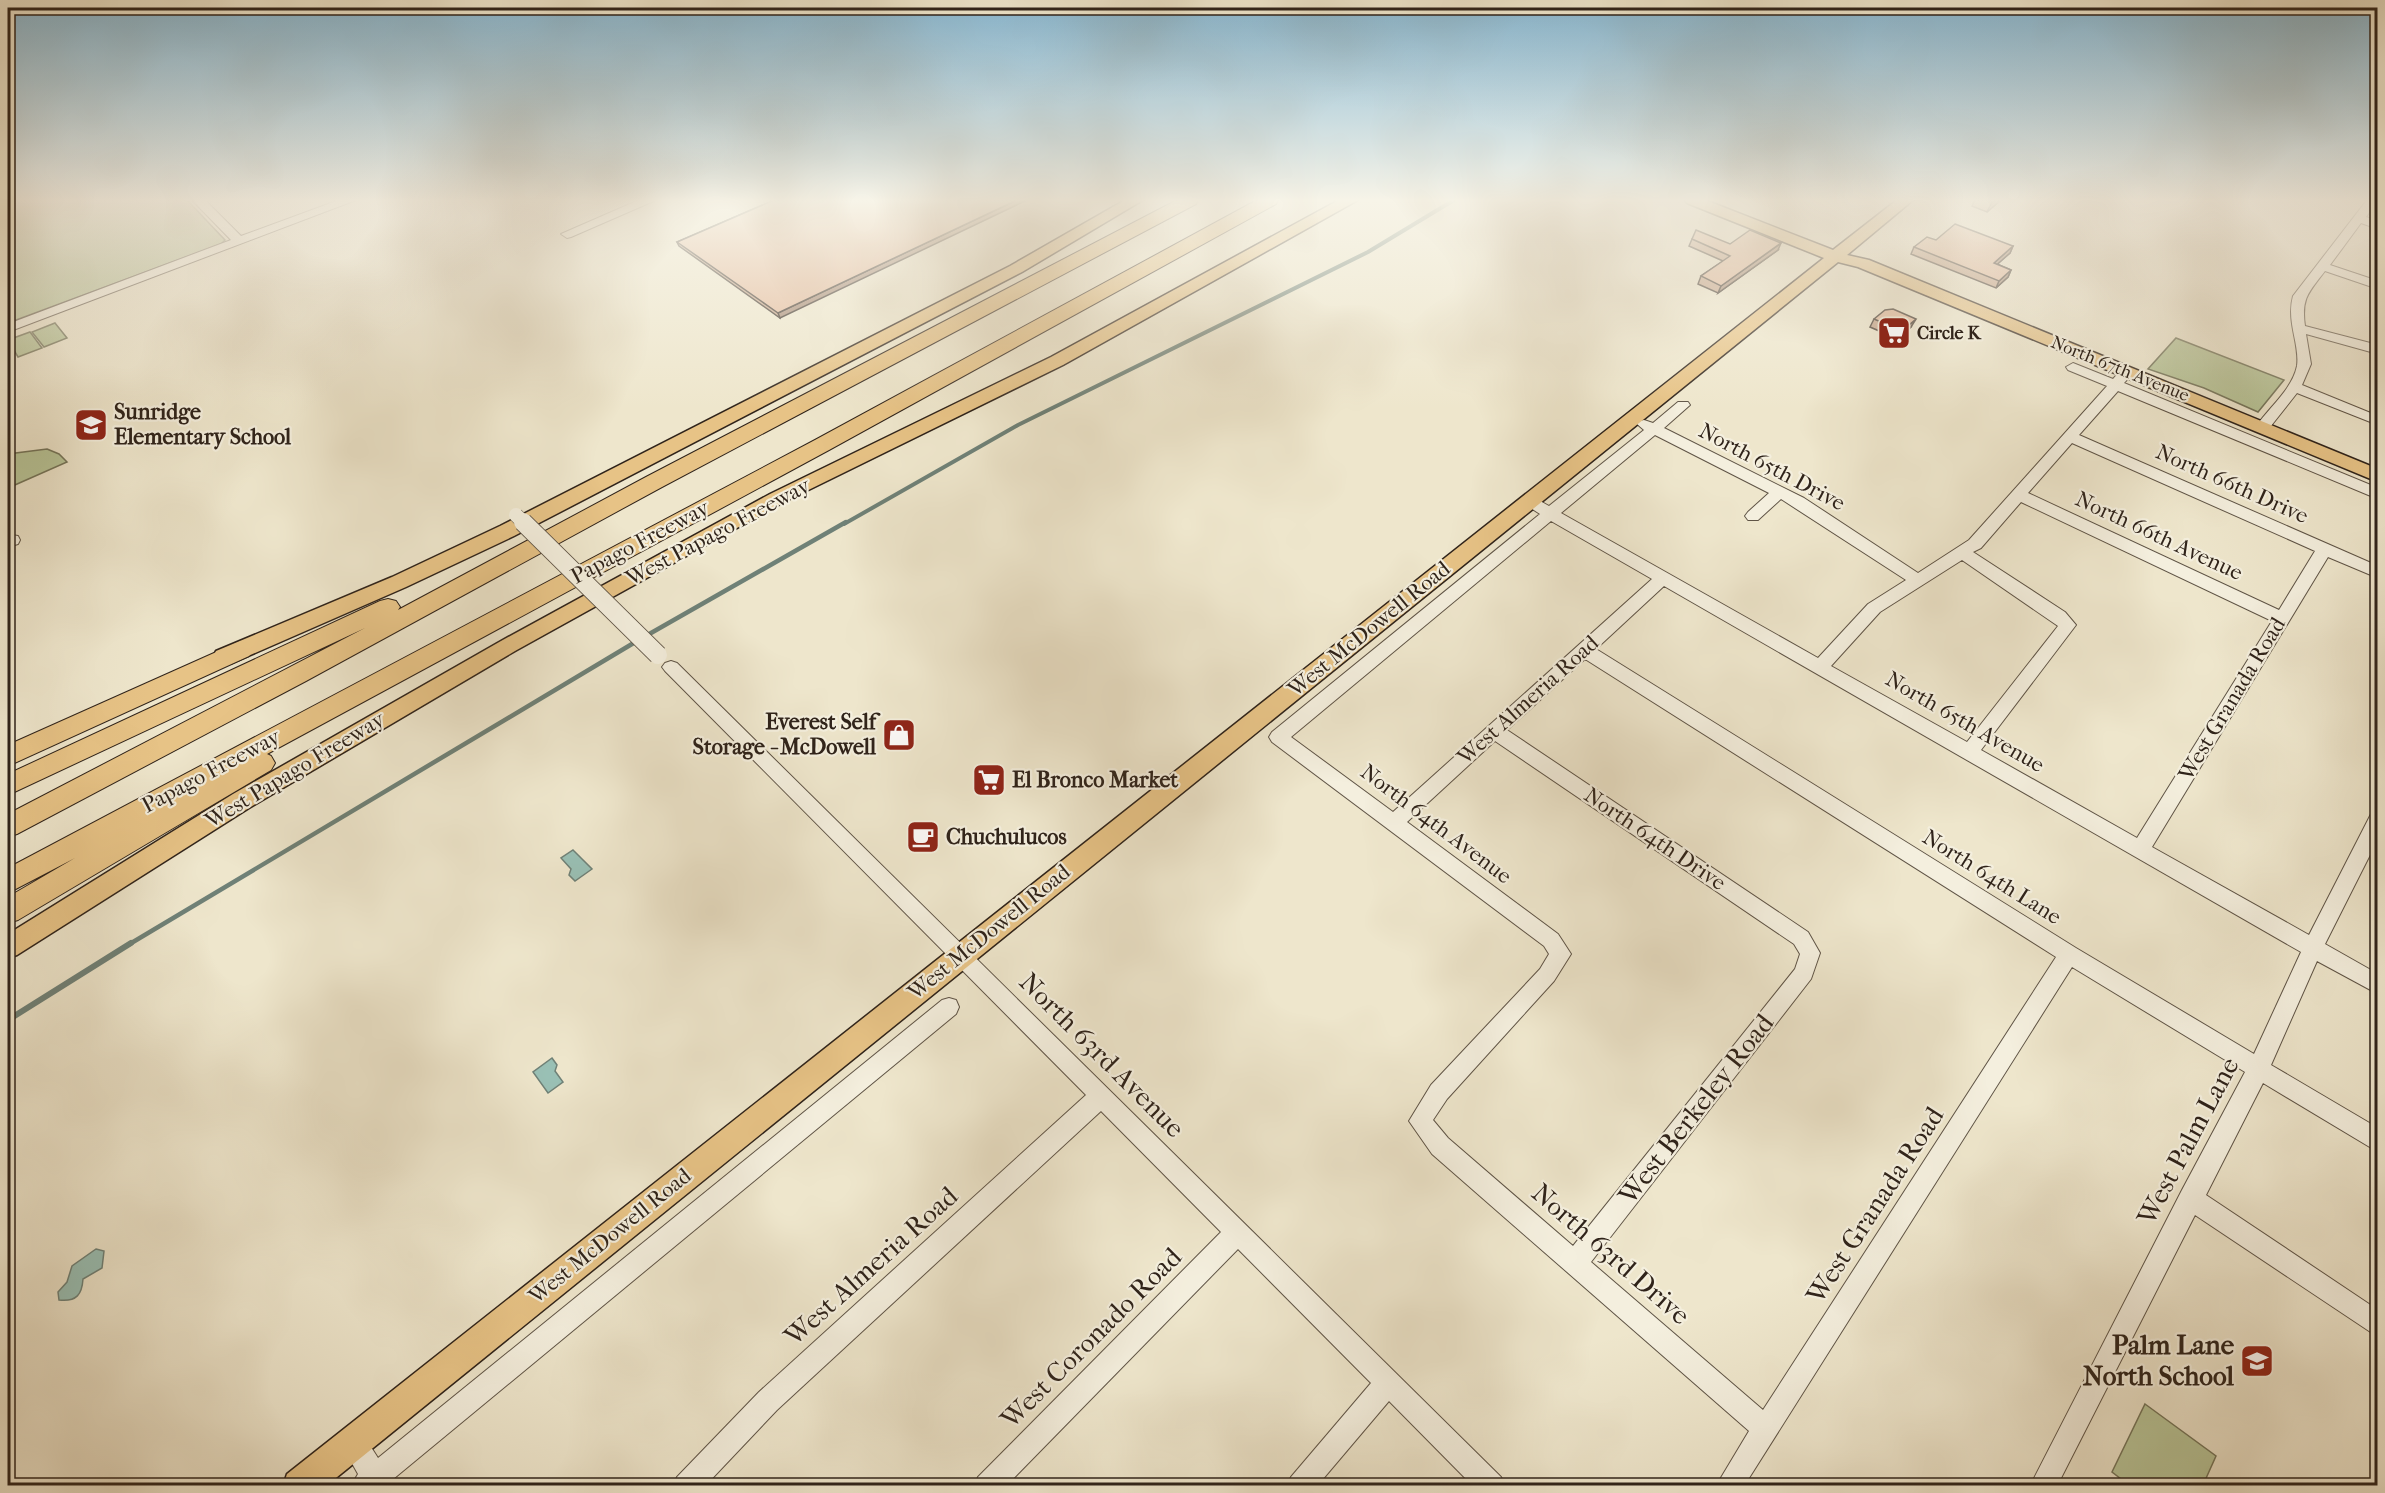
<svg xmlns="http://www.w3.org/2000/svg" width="2385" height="1493" viewBox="0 0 2385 1493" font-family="'IM FELL French Canon',serif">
  <rect width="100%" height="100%" fill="#eee6cc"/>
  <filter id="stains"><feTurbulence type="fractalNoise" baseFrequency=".00333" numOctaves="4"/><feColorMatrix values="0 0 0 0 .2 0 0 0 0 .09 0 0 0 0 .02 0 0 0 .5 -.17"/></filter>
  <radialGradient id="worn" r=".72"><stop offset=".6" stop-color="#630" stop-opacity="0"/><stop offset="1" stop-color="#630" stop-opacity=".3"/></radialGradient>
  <g fill="#b8c598" stroke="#747459" stroke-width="1.5">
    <polygon points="8,200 187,200 225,240 221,244 8,323"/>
    <polygon points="55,323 67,338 44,347 32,332"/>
    <polygon points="30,332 42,348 18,357 8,340"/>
    <polygon points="2176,338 2284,380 2258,412 2204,388 2148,369"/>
    <polygon points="47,449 59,454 67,462 8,488 8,454"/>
    <polygon points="2145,1404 2216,1456 2203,1485 2129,1485 2112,1472"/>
  </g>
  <g fill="#99c0b5" stroke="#6f8177" stroke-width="1.5">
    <polygon points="573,850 592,869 575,881 569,875 571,869 561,858"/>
    <polygon points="552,1058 557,1065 555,1071 563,1082 548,1093 533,1072"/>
    <path d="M96,1249L104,1251L102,1268L83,1279C82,1294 77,1302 59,1300L58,1292L67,1282L72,1266Z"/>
  </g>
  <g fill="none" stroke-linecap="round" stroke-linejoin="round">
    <polyline stroke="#6f8177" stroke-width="4" points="844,524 1018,425 1368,252 1454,200"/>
    <g stroke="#6f8177" stroke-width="4.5">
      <polyline points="644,637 846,522"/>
      <polyline points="128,945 637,641"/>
    </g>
    <polyline stroke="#6f8177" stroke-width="6" points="8,1020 131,943"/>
    <defs>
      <g id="minor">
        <polygon points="192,200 205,200 241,236 339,200 356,200 8,332 8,324 231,240"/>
        <polygon points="639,200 656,200 571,237 567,238 561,234"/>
        <path d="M2367,200H2378L2366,217L2378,221V229L2361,223L2330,265L2378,281V289L2325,271C2309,292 2301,298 2305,326L2378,345V354L2306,334L2311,364L2302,385L2378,416V425L2297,393L2267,431H2257L2255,428C2268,408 2292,390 2297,366C2300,344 2286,322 2293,296Z"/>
        <path d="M2073,363L2113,379L2122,369H2132L2134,372L2124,383L2378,488V499L2118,391L2079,435L2378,566V578L2328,557L2152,847L2309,935L2371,814L2378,812V839L2325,944L2378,974V994L2317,961L2271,1065L2378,1128V1152L2263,1083L2206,1195L2378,1310V1337L2195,1215L2057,1486H2030L2182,1190L2245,1072L2072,967L1744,1486H1716L1749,1431L1432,1154L1409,1121L1431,1085L1540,969L1549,954L1544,946L1272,742L1269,737L1272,732L1540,514L1520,501L1523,497H1533L1549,506L1644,430L1637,424L1639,421L1644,420L1653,423L1678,402H1688L1690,405L1664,428L1804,498L1918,573L1969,540L2107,386L2068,370L2066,367ZM1655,435L1769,493L1748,512L1745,516L1748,520H1758L1781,499L1906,580L1868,604L1818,658L1561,513ZM2072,443L2315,551L2279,610L2028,493ZM2021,502L2272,621L2137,838L1981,750L2076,625L2065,612L1973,552L1981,548ZM1551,521L1652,579L1393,812L1291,737ZM1962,560L2058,626L1967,742L1831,666L1880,612ZM1664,586L2301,952L2254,1054L2076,948L1596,649ZM1585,659L2056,957L1763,1410L1591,1262L1811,979L1820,953L1808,932L1507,730ZM1495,741L1794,944L1800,954L1795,969L1573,1246L1448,1138L1433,1120L1447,1099L1554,981L1571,954L1558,934L1407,822Z"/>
        <polygon points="12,535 18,536 20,540 18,544 8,547 8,536"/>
        <polygon points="671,661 677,663 1501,1477 1505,1486 1473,1486 1389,1401 1317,1486 1287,1486 1291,1477 1371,1383 1238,1249 1006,1486 974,1486 978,1477 1221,1232 1101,1111 777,1410 705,1486 673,1486 677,1477 759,1392 1086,1095 665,671 662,667 665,663"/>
        <polygon points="949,998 956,1000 959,1007 956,1014 392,1480 394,1486 351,1486 358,1474 340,1442 344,1433 353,1429 362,1433 378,1458 942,1000"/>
      </g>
      <g id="major">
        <polygon points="1125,200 1143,200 1022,272 514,536 406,587 232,663 224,665 216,663 213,657 216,651 392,577 500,526 1010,266"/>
        <polygon points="1339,200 1358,200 1063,365 784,502 515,651 249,808 17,955 8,958 8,934 233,794 501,641 770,494 1051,357"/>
        <polygon points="1685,200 1705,200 1833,250 1897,200 1913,200 1847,255 1869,260 2378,469 2378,482 1858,267 1838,262 326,1486 283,1486 287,1474 1824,258 1687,203"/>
      </g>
      <g id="highway">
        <polygon points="1177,200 1198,200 1196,204 662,487 306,681 17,834 8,837 8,814 365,628 8,795 8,774 380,601 388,599 396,601 400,607 398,610 646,477"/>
        <polygon points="1257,200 1278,200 1276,204 829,450 267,754 271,756 275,763 271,770 18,920 8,923 8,897 75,858 8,893 8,868 815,440"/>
        <polygon points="241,641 249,644 253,650 249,656 8,766 8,745"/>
      </g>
    </defs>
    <use href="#minor" stroke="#5f5446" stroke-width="2"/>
    <use href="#major" stroke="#2f231a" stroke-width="3"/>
    <use href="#highway" stroke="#2f231a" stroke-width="2"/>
    <use href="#minor" fill="#f4efde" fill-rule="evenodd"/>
    <use href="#major" fill="#e7c386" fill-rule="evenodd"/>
    <use href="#highway" fill="#e7c386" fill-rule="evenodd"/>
    <defs>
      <polyline id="minor-bridge-far1" points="516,515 525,524"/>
      <polyline id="minor-bridge" points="523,522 658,655"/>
    </defs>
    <use href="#minor-bridge-far1" stroke="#5f5446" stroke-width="15" stroke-linecap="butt"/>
    <use href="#minor-bridge" stroke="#5f5446" stroke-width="20" stroke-linecap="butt"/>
    <use href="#minor-bridge-far1" stroke="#f4efde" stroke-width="14"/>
    <use href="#minor-bridge" stroke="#f4efde" stroke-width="18"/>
  </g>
  <g fill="#c29d82" stroke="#2f231a" stroke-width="1.5">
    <polygon points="774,200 780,318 679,246 677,242"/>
    <polygon points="1975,200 2001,200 1987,212 1972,206"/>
    <polygon points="1692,239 1778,250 1718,293 1698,284 1701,276 1723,261 1689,246"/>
    <polygon points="2013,246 2010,253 1997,264 2011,270 2008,277 1996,288 1911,254 1914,247"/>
    <polygon points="1874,319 1911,327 1898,339 1870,327"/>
  </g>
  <g fill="#9e7f6a" stroke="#2f231a" stroke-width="1.5">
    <polygon points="1017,200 1027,200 780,318 778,313"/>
    <polygon points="1993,200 2001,200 1987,212"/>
    <polygon points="1781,243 1778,250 1718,293 1721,286"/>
    <polygon points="2013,246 2010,253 1991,270 1994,263"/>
    <polygon points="2011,270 2008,277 1996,288 1999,281"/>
    <polygon points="1916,319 1911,327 1898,339 1902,331"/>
  </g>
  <g fill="#e2b697" stroke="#2f231a" stroke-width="1.5">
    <polygon points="774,200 1017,200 778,313 677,242"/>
    <polygon points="1955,224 2013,246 1994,263 2011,270 1999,281 1914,247 1927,237 1936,240"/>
    <polygon points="1696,230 1730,244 1750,230 1781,243 1721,286 1701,276 1730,256 1692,239"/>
    <polygon points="1893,309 1916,319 1902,331 1874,319 1885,310"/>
  </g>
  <linearGradient id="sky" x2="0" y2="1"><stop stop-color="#88b9d4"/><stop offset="0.49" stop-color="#f7f4e8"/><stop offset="1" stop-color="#f7f4e8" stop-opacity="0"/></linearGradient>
  <rect width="2385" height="409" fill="url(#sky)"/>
  <defs>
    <symbol id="supermarket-square" viewBox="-11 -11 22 22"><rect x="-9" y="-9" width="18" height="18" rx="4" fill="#8f2418" stroke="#f4efde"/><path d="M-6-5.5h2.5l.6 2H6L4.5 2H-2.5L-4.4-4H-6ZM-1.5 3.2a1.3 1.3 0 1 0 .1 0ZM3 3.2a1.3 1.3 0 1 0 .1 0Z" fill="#fff"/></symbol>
    <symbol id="school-square" viewBox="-11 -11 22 22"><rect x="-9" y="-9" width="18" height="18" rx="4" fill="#8f2418" stroke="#f4efde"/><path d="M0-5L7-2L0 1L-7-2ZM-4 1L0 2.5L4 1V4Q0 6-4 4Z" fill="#fff"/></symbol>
    <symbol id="shop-square" viewBox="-11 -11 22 22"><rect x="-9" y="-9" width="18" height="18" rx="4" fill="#8f2418" stroke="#f4efde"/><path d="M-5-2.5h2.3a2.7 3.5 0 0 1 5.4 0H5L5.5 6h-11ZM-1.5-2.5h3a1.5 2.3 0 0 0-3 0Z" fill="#fff"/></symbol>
    <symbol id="cafe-square" viewBox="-11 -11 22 22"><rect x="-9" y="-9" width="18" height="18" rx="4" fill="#8f2418" stroke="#f4efde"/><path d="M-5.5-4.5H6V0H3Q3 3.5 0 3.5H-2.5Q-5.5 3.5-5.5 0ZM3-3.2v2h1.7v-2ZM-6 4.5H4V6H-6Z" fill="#fff"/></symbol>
  </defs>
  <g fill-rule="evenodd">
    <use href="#supermarket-square" x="1875" y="314" width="38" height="38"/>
    <use href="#school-square" x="72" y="406" width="38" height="38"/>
    <use href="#shop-square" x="880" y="716" width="38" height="38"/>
    <use href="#supermarket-square" x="970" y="761" width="38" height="38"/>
    <use href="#cafe-square" x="904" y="818" width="38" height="38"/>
    <use href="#school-square" x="2238" y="1342" width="38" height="38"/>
  </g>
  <g text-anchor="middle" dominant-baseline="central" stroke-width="4.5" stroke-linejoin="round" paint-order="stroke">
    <g font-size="18" font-weight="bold" fill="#2f231a" stroke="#f4efde" text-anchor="start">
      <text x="1917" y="333">Circle K</text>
    </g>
    <g font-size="18" fill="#2f231a" stroke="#f4efde">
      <text transform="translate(2120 369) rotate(22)">North 67th Avenue</text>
    </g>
    <g font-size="22" font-weight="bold" fill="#2f231a" stroke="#f4efde" text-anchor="start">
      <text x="114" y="412">Sunridge<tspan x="114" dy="25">Elementary School</tspan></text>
      <text x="876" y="722" text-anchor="end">Everest Self<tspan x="876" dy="25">Storage - McDowell</tspan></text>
      <text x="1012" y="780">El Bronco Market</text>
      <text x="946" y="837">Chuchulucos</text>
    </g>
    <g font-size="22" fill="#2f231a" stroke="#f4efde">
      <text transform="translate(1772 467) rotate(28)">North 65th Drive</text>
      <text transform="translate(2232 484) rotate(24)">North 66th Drive</text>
      <text transform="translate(718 532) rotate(-28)">West Papago Freeway</text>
      <text transform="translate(2159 536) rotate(25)">North 66th Avenue</text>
      <text transform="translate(640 542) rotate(-28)">Papago Freeway</text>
      <text transform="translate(1369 629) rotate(-39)">West McDowell Road</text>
      <text transform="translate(2232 699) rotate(-59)">West Granada Road</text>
      <text transform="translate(1528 700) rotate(-42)">West Almeria Road</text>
      <text transform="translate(1965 722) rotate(30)">North 65th Avenue</text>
      <text transform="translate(295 770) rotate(-31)">West Papago Freeway</text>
      <text transform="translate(211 771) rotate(-28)">Papago Freeway</text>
      <text transform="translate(1436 824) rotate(37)">North 64th Avenue</text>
      <text transform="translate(1655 839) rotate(34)">North 64th Drive</text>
      <text transform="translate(1992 877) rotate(32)">North 64th Lane</text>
      <text transform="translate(989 932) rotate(-39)">West McDowell Road</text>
      <text transform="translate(610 1236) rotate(-39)">West McDowell Road</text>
    </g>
    <g font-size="27" fill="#2f231a" stroke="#f4efde">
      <text transform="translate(1102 1055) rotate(45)">North 63rd Avenue</text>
      <text transform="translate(1696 1109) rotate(-52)">West Berkeley Road</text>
      <text transform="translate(2188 1141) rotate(-62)">West Palm Lane</text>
      <text transform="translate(1875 1205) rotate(-57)">West Granada Road</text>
      <text transform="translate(1611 1254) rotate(41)">North 63rd Drive</text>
      <text transform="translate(871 1266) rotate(-42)">West Almeria Road</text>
      <text transform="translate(1091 1338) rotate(-45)">West Coronado Road</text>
    </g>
    <g font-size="27" font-weight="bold" fill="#2f231a" stroke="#f4efde" text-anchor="end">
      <text x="2234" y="1345">Palm Lane<tspan x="2234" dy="31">North School</tspan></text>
    </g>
  </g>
  <rect width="2385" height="1493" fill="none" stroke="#eee6cc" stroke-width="30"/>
  <rect x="9" y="9" width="2367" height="1475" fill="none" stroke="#2f231a" stroke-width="3"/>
  <rect x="15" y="15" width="2355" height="1463" fill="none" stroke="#2f231a" stroke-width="1.5"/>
  <rect width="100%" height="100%" filter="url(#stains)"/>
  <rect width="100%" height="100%" fill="url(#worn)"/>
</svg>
